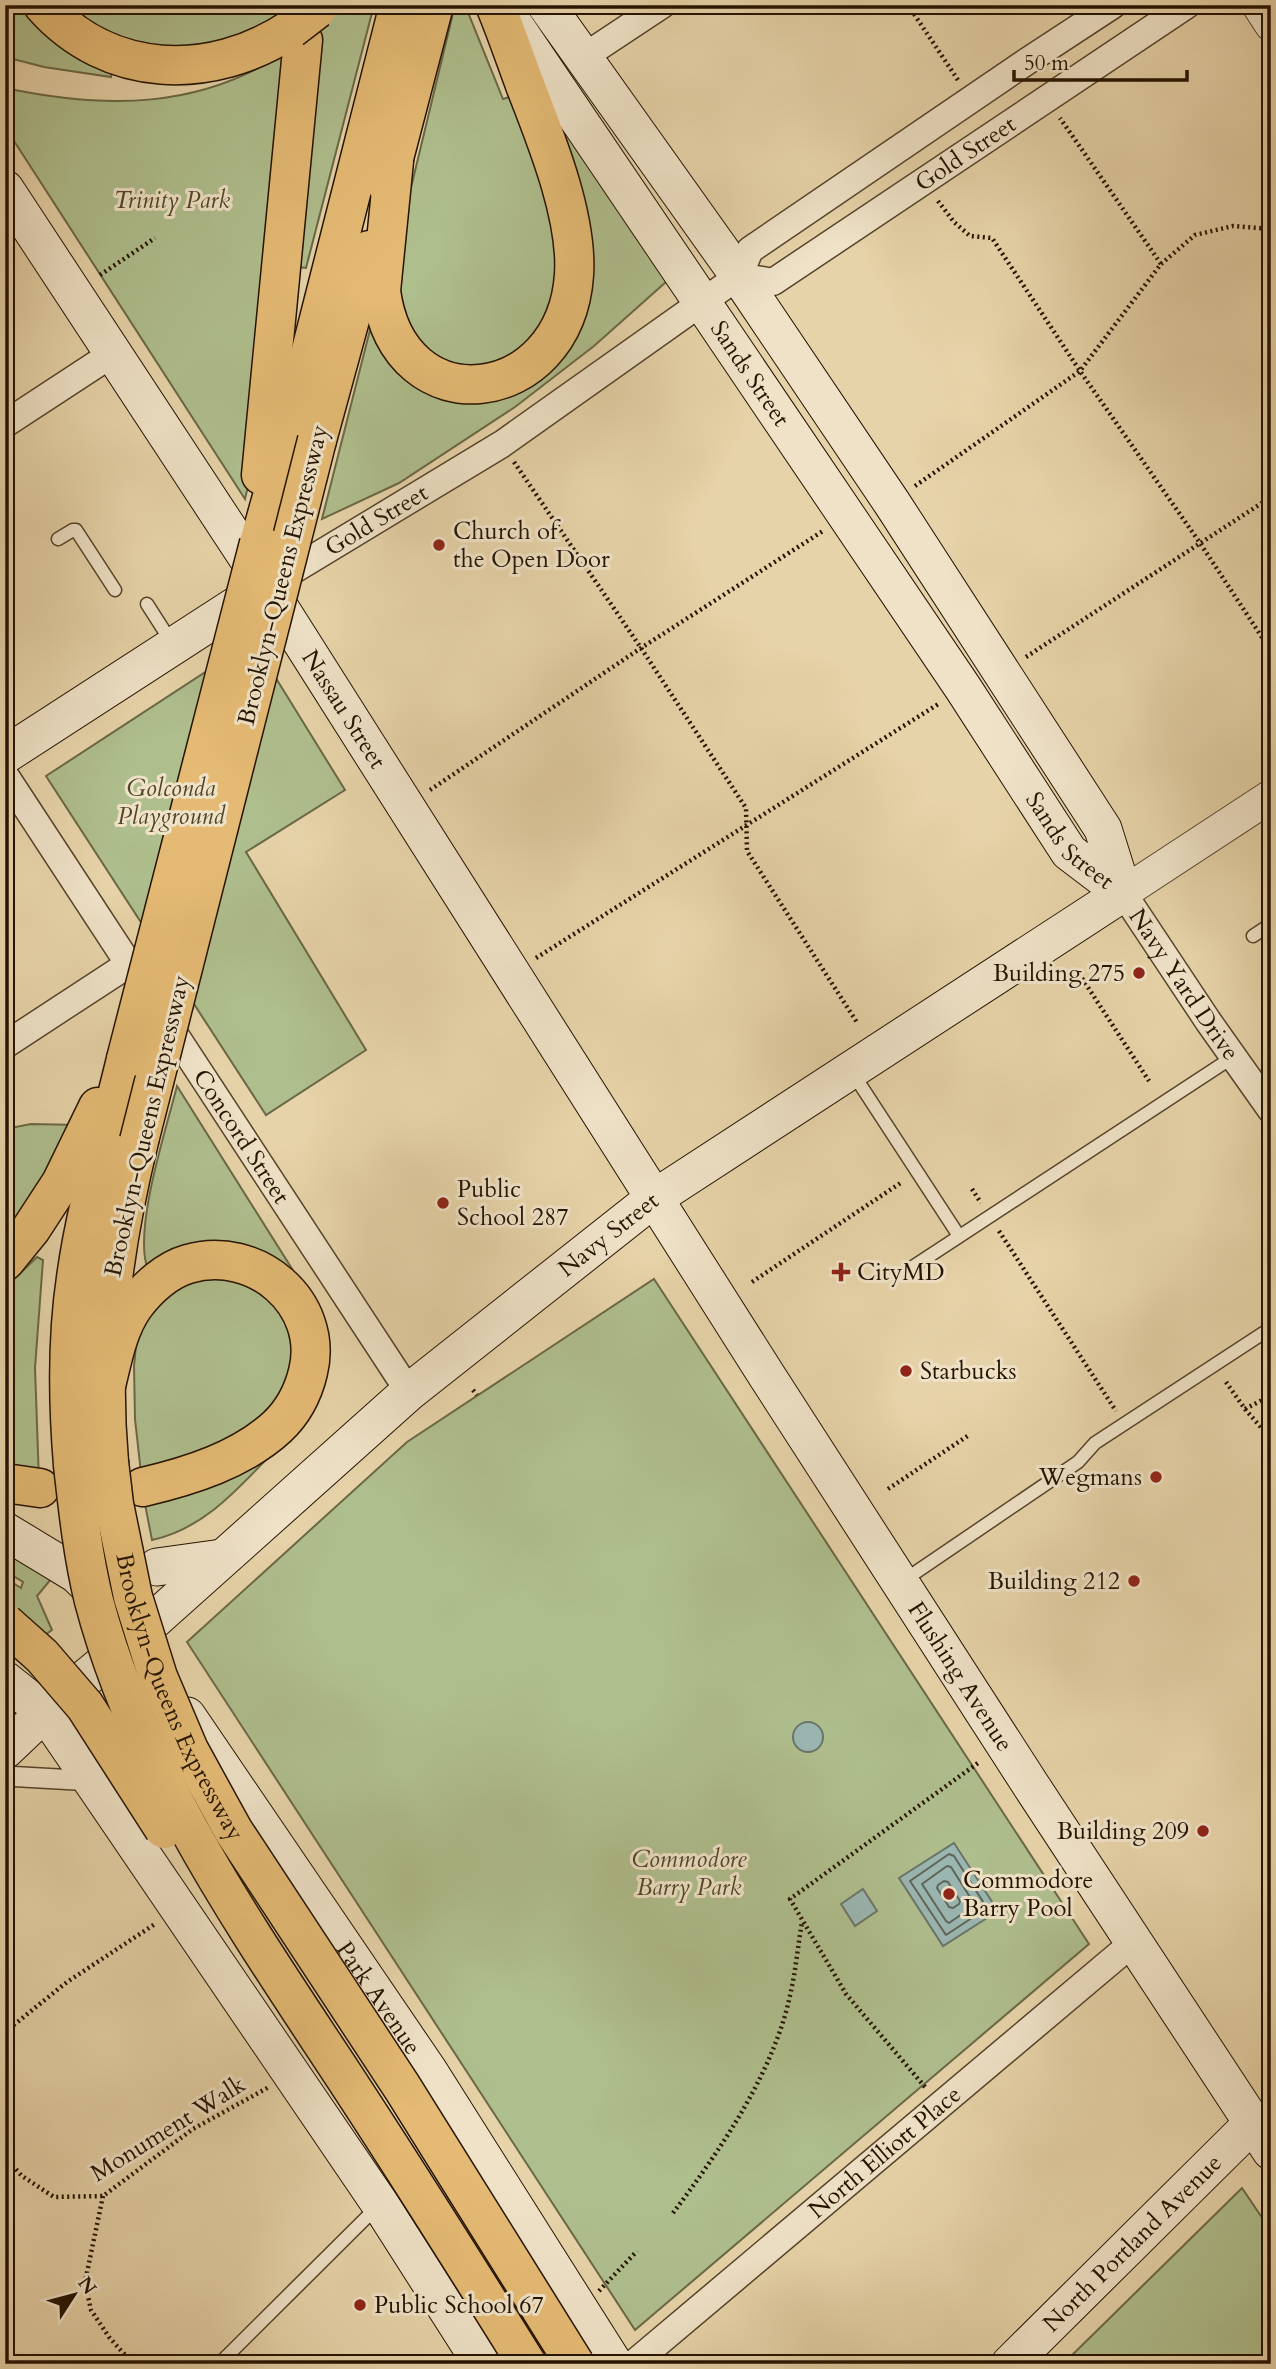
<svg xmlns="http://www.w3.org/2000/svg" width="1276" height="2369" viewBox="0 0 1276 2369" font-family="Cardo,serif">
  <rect width="100%" height="100%" fill="#e7d3a9"/>
  <filter id="stains"><feTurbulence type="fractalNoise" baseFrequency=".00286" numOctaves="4"/><feColorMatrix values="0 0 0 0 .2 0 0 0 0 .09 0 0 0 0 .02 0 0 0 .5 -.17"/></filter>
  <radialGradient id="worn" r=".72"><stop offset=".6" stop-color="#630" stop-opacity="0"/><stop offset="1" stop-color="#630" stop-opacity=".3"/></radialGradient>
  <g fill="#afbe8d" stroke="#6a6846" stroke-width="2">
    <polygon points="5,5 22,5 26,10 112,71 111,77 44,67 5,57"/>
    <polygon points="55,5 293,5 279,23 162,57"/>
    <polygon points="344,5 374,5 306,268 297,267 315,31"/>
    <polygon points="455,5 465,5 503,99 516,95 536,149 563,268 533,345 483,367 459,366 439,359 406,331 395,254"/>
    <path d="M288,50L249,482L245,499L5,127V88C105,109 201,110 288,50Z"/>
    <polygon points="540,92 667,281 594,346 515,407 399,483 322,519 373,318 423,387 572,338"/>
    <polygon points="253,641 345,790 246,852 366,1050 266,1115 46,776"/>
    <path d="M177,1086L306,1291L149,1266L146,1263C136,1221 166,1130 177,1086Z"/>
    <polygon points="31,1124 79,1125 5,1245 5,1129"/>
    <polygon points="37,1257 43,1260 35,1368 39,1481 5,1476 5,1288"/>
    <polygon points="232,1275 276,1300 297,1346 286,1398 242,1434 141,1473 135,1419 134,1366 136,1346 144,1315 182,1280"/>
    <polygon points="654,1279 1089,1944 635,2330 187,1642 407,1442"/>
    <path d="M285,1440C246,1479 209,1528 152,1540L144,1499Z"/>
    <polygon points="5,1543 56,1573 37,1596 52,1630 10,1660 5,1657 5,1578 21,1588 23,1582 5,1571"/>
    <polygon points="1242,2188 1271,2231 1271,2364 1063,2364"/>
  </g>
  <g fill="#9ab6b1" stroke="#6b756a" stroke-width="2">
    <circle cx="808" cy="1737" r="15"/>
    <polygon points="954,1843 998,1911 943,1946 899,1878"/>
    <polygon points="863,1889 877,1911 855,1926 841,1904"/>
  </g>
  <g fill="none" stroke-linecap="round" stroke-linejoin="round">
    <g stroke="#5f6458" stroke-width="2">
      <polygon points="949,1854 954,1856 987,1908 946,1935 910,1881"/>
      <polygon points="947,1866 951,1867 975,1905 949,1923 946,1921 922,1884"/>
      <polygon points="944,1881 948,1882 960,1901 959,1904 953,1908 949,1907 937,1888 938,1885"/>
    </g>
    <defs>
      <g id="service">
        <polyline points="58,539 73,530 76,530 115,590"/>
        <polyline points="147,604 172,643"/>
        <polyline points="1253,936 1271,924"/>
        <polyline points="852,1072 959,1236"/>
        <polyline points="908,1270 1233,1057"/>
        <polyline points="903,1581 1078,1462 1095,1443 1271,1328"/>
        <polyline points="219,2364 378,2206"/>
      </g>
      <polyline id="pedestrian" points="5,1776 93,1781"/>
      <g id="minor">
        <polyline points="582,58 662,5"/>
        <path id="s1" d="M739,276L773,282L1187,5"/>
        <polyline points="5,424 112,354"/>
        <path id="s2" d="M277,580L502,444L739,276L750,250L1026,62L1113,5"/>
        <path id="s3" d="M5,775L409,1392"/>
        <path id="s4" d="M1123,893L1208,1021L1271,1110"/>
        <polyline points="5,1045 129,964"/>
        <path id="s5" d="M633,2364L1135,1941"/>
      </g>
      <g id="tertiary">
        <polyline points="1258,5 1271,25"/>
        <polyline points="1123,893 1271,796"/>
      </g>
      <g id="secondary">
        <polyline points="546,5 739,276 892,503 1103,829 1123,893"/>
        <path id="s6" d="M507,14L963,688L1069,852L1123,893"/>
        <path id="s7" d="M5,189L266,586L767,1376L1032,1787L1271,2151"/>
        <polyline points="5,755 263,588"/>
        <polyline points="5,1531 76,1574 104,1601"/>
        <polyline points="157,1567 222,1558"/>
        <polyline points="5,1680 45,1712 380,2204 482,2364"/>
        <path id="s8" d="M187,1716L428,2070L614,2364"/>
        <path id="s9" d="M5,1750L45,1712L134,1638L409,1392L653,1199L1123,893"/>
        <path id="s10" d="M1010,2364L1253,2123"/>
      </g>
      <g id="motorway">
        <path d="M43,5C108,79 211,82 291,29"/>
        <path d="M394,161L381,291C399,428 565,407 574,275C578,217 546,139 525,85C515,58 506,31 495,5"/>
        <polyline points="387,185 434,5"/>
        <polyline points="317,440 369,250"/>
        <polyline points="261,475 303,40"/>
        <polyline points="259,543 290,433 399,5"/>
        <polyline points="5,1261 31,1229 61,1183 98,1107"/>
        <path d="M105,1390C112,1362 117,1330 134,1306C147,1288 167,1270 188,1264C255,1244 325,1303 308,1372C303,1393 293,1412 277,1427C241,1460 190,1476 143,1487"/>
        <path d="M109,1462C99,1351 113,1248 139,1141"/>
        <path d="M73,1465C68,1404 67,1338 76,1278C86,1204 109,1131 126,1059"/>
        <polyline points="5,1483 40,1488"/>
      </g>
    </defs>
    <use href="#service" stroke="#55432a" stroke-width="15"/>
    <use href="#pedestrian" stroke="#55432a" stroke-width="22"/>
    <use href="#minor" stroke="#55432a" stroke-width="29"/>
    <use href="#tertiary" stroke="#55432a" stroke-width="34"/>
    <use href="#secondary" stroke="#241300" stroke-width="39"/>
    <use href="#motorway" stroke="#241300" stroke-width="41"/>
    <g stroke="#241300" stroke-width="4.5" stroke-dasharray="2 3.5" stroke-linecap="butt">
      <polyline points="908,5 958,80"/>
      <polyline points="938,201 954,222 970,236 992,238 1080,371 1200,543 1271,651"/>
      <polyline points="1161,264 1195,235 1233,226 1271,229"/>
      <polyline points="100,275 155,238"/>
      <polyline points="514,462 641,648 746,808 747,851 858,1024"/>
      <polyline points="915,486 1080,371 1161,264 1060,118"/>
      <polyline points="1026,657 1271,497"/>
      <polyline points="430,790 641,648 823,531"/>
      <polyline points="536,958 940,703"/>
      <polyline points="1076,969 1149,1081"/>
      <polyline points="972,1189 981,1203"/>
      <polyline points="999,1231 1116,1411"/>
      <polyline points="752,1282 902,1182"/>
      <polyline points="1226,1382 1245,1409 1271,1439"/>
      <polyline points="473,1390 477,1395"/>
      <polyline points="1245,1409 1268,1397 1271,1391"/>
      <polyline points="888,1489 969,1435"/>
      <polyline points="5,2032 67,1982 155,1924"/>
      <polyline points="925,2087 846,1994 790,1899 978,1763"/>
      <polyline points="5,2157 22,2176 54,2197 103,2196 193,2129 269,2087"/>
      <polyline points="103,2196 85,2282 91,2310 109,2337 133,2364"/>
      <path d="M673,2213C721,2149 775,2071 791,1991C796,1968 798,1945 802,1922"/>
      <polyline points="599,2291 637,2251"/>
    </g>
    <use href="#service" stroke="#efe2c7" stroke-width="12"/>
    <use href="#pedestrian" stroke="#efe2c7" stroke-width="19"/>
    <use href="#minor" stroke="#efe2c7" stroke-width="26"/>
    <use href="#tertiary" stroke="#efe2c7" stroke-width="32"/>
    <use href="#secondary" stroke="#efe2c7" stroke-width="37"/>
    <use href="#motorway" stroke="#e4ba74" stroke-width="38"/>
    <defs>
      <g id="motorway-bridge">
        <polyline points="291,29 317,9"/>
        <polyline points="126,1059 259,543"/>
        <polyline points="139,1141 317,440"/>
        <path id="s11" d="M109,1462L114,1504L133,1597L158,1677L189,1750L233,1830L402,2087L575,2364"/>
        <path d="M73,1465C78,1510 83,1556 94,1601C140,1775 244,1924 342,2073C405,2169 466,2266 527,2364"/>
        <polyline points="5,1623 42,1656 85,1706 164,1829"/>
      </g>
    </defs>
    <use href="#motorway-bridge" stroke="#241300" stroke-width="41" stroke-linecap="butt"/>
    <use href="#motorway-bridge" stroke="#e4ba74" stroke-width="38"/>
  </g>
  <g fill="#8f2418" stroke="#efe2c7" stroke-width="2.5">
    <circle cx="439" cy="545" r="7"/>
    <circle cx="1139" cy="973" r="7"/>
    <circle cx="443" cy="1203" r="7"/>
    <path d="M837.5 1261.5h7v7h7v7h-7v7h-7v-7h-7v-7h7z"/>
    <circle cx="906" cy="1371" r="7"/>
    <circle cx="1156" cy="1477" r="7"/>
    <circle cx="1134" cy="1581" r="7"/>
    <circle cx="1203" cy="1831" r="7"/>
    <circle cx="949" cy="1894" r="7"/>
    <circle cx="360" cy="2305" r="7"/>
  </g>
  <g text-anchor="middle" dominant-baseline="central" stroke-width="6" stroke-linejoin="round" paint-order="stroke">
    <g font-size="24" fill="#241300" stroke="#efe2c7">
      <text stroke="none"><textPath href="#s1" startOffset="266">Gold Street</textPath></text>
      <text stroke="none"><textPath href="#s6" startOffset="434">Sands Street</textPath></text>
      <text stroke="none"><textPath href="#s2" startOffset="116">Gold Street</textPath></text>
      <text transform="translate(283 575) rotate(-76)">Brooklyn-Queens Expressway</text>
      <text stroke="none"><textPath href="#s7" startOffset="621">Nassau Street</textPath></text>
      <text stroke="none"><textPath href="#s6" startOffset="1001">Sands Street</textPath></text>
      <text stroke="none"><textPath href="#s4" startOffset="110">Navy Yard Drive</textPath></text>
      <text transform="translate(147 1126) rotate(-77)">Brooklyn-Queens Expressway</text>
      <text stroke="none"><textPath href="#s3" startOffset="432">Concord Street</textPath></text>
      <text stroke="none"><textPath href="#s9" startOffset="794">Navy Street</textPath></text>
      <text stroke="none"><textPath href="#s7" startOffset="1768">Flushing Avenue</textPath></text>
      <text stroke="none"><textPath href="#s11" startOffset="247">Brooklyn-Queens Expressway</textPath></text>
      <text stroke="none"><textPath href="#s8" startOffset="341">Park Avenue</textPath></text>
      <text transform="translate(168 2129) rotate(-32)">Monument Walk</text>
      <text stroke="none"><textPath href="#s5" startOffset="329">North Elliott Place</textPath></text>
      <text stroke="none"><textPath href="#s10" startOffset="172">North Portland Avenue</textPath></text>
    </g>
    <g font-size="24" font-style="italic" fill="#4e462a" stroke="#efe2c7">
      <text x="172" y="200">Trinity Park</text>
      <text x="171" y="788">Golconda<tspan x="171" dy="28">Playground</tspan></text>
      <text x="689" y="1859">Commodore<tspan x="689" dy="28">Barry Park</tspan></text>
    </g>
    <g font-size="24" fill="#241300" stroke="#efe2c7" text-anchor="start">
      <text x="453" y="531">Church of<tspan x="453" dy="28">the Open Door</tspan></text>
      <text x="1125" y="973" text-anchor="end">Building 275</text>
      <text x="457" y="1189">Public<tspan x="457" dy="28">School 287</tspan></text>
      <text x="857" y="1272">CityMD</text>
      <text x="920" y="1371">Starbucks</text>
      <text x="1142" y="1477" text-anchor="end">Wegmans</text>
      <text x="1120" y="1581" text-anchor="end">Building 212</text>
      <text x="1189" y="1831" text-anchor="end">Building 209</text>
      <text x="963" y="1880">Commodore<tspan x="963" dy="28">Barry Pool</tspan></text>
      <text x="374" y="2305">Public School 67</text>
    </g>
  </g>
  <rect width="1276" height="2369" fill="none" stroke="#e7d3a9" stroke-width="28"/>
  <rect x="7" y="7" width="1262" height="2355" fill="none" stroke="#241300" stroke-width="3.5"/>
  <rect x="14" y="14" width="1248" height="2341" fill="none" stroke="#241300" stroke-width="2"/>
  <g transform="translate(74 2295) rotate(54)" stroke="#efe2c7" stroke-width="5" paint-order="stroke">
  <path d="M0-5L12 26L0 18L-12 26Z" fill="#241300"/>
  <text y="-10" font-size="19" font-weight="bold" text-anchor="middle" fill="#241300">N</text>
  </g>
  <path d="M1014 70v10h173v-10" fill="none" stroke="#241300" stroke-width="3.5"/>
  <text x="1024" y="70" font-size="21" fill="#241300" stroke="#efe2c7" stroke-width="5" paint-order="stroke">50 m</text>
  <rect width="100%" height="100%" filter="url(#stains)"/>
  <rect width="100%" height="100%" fill="url(#worn)"/>
</svg>
